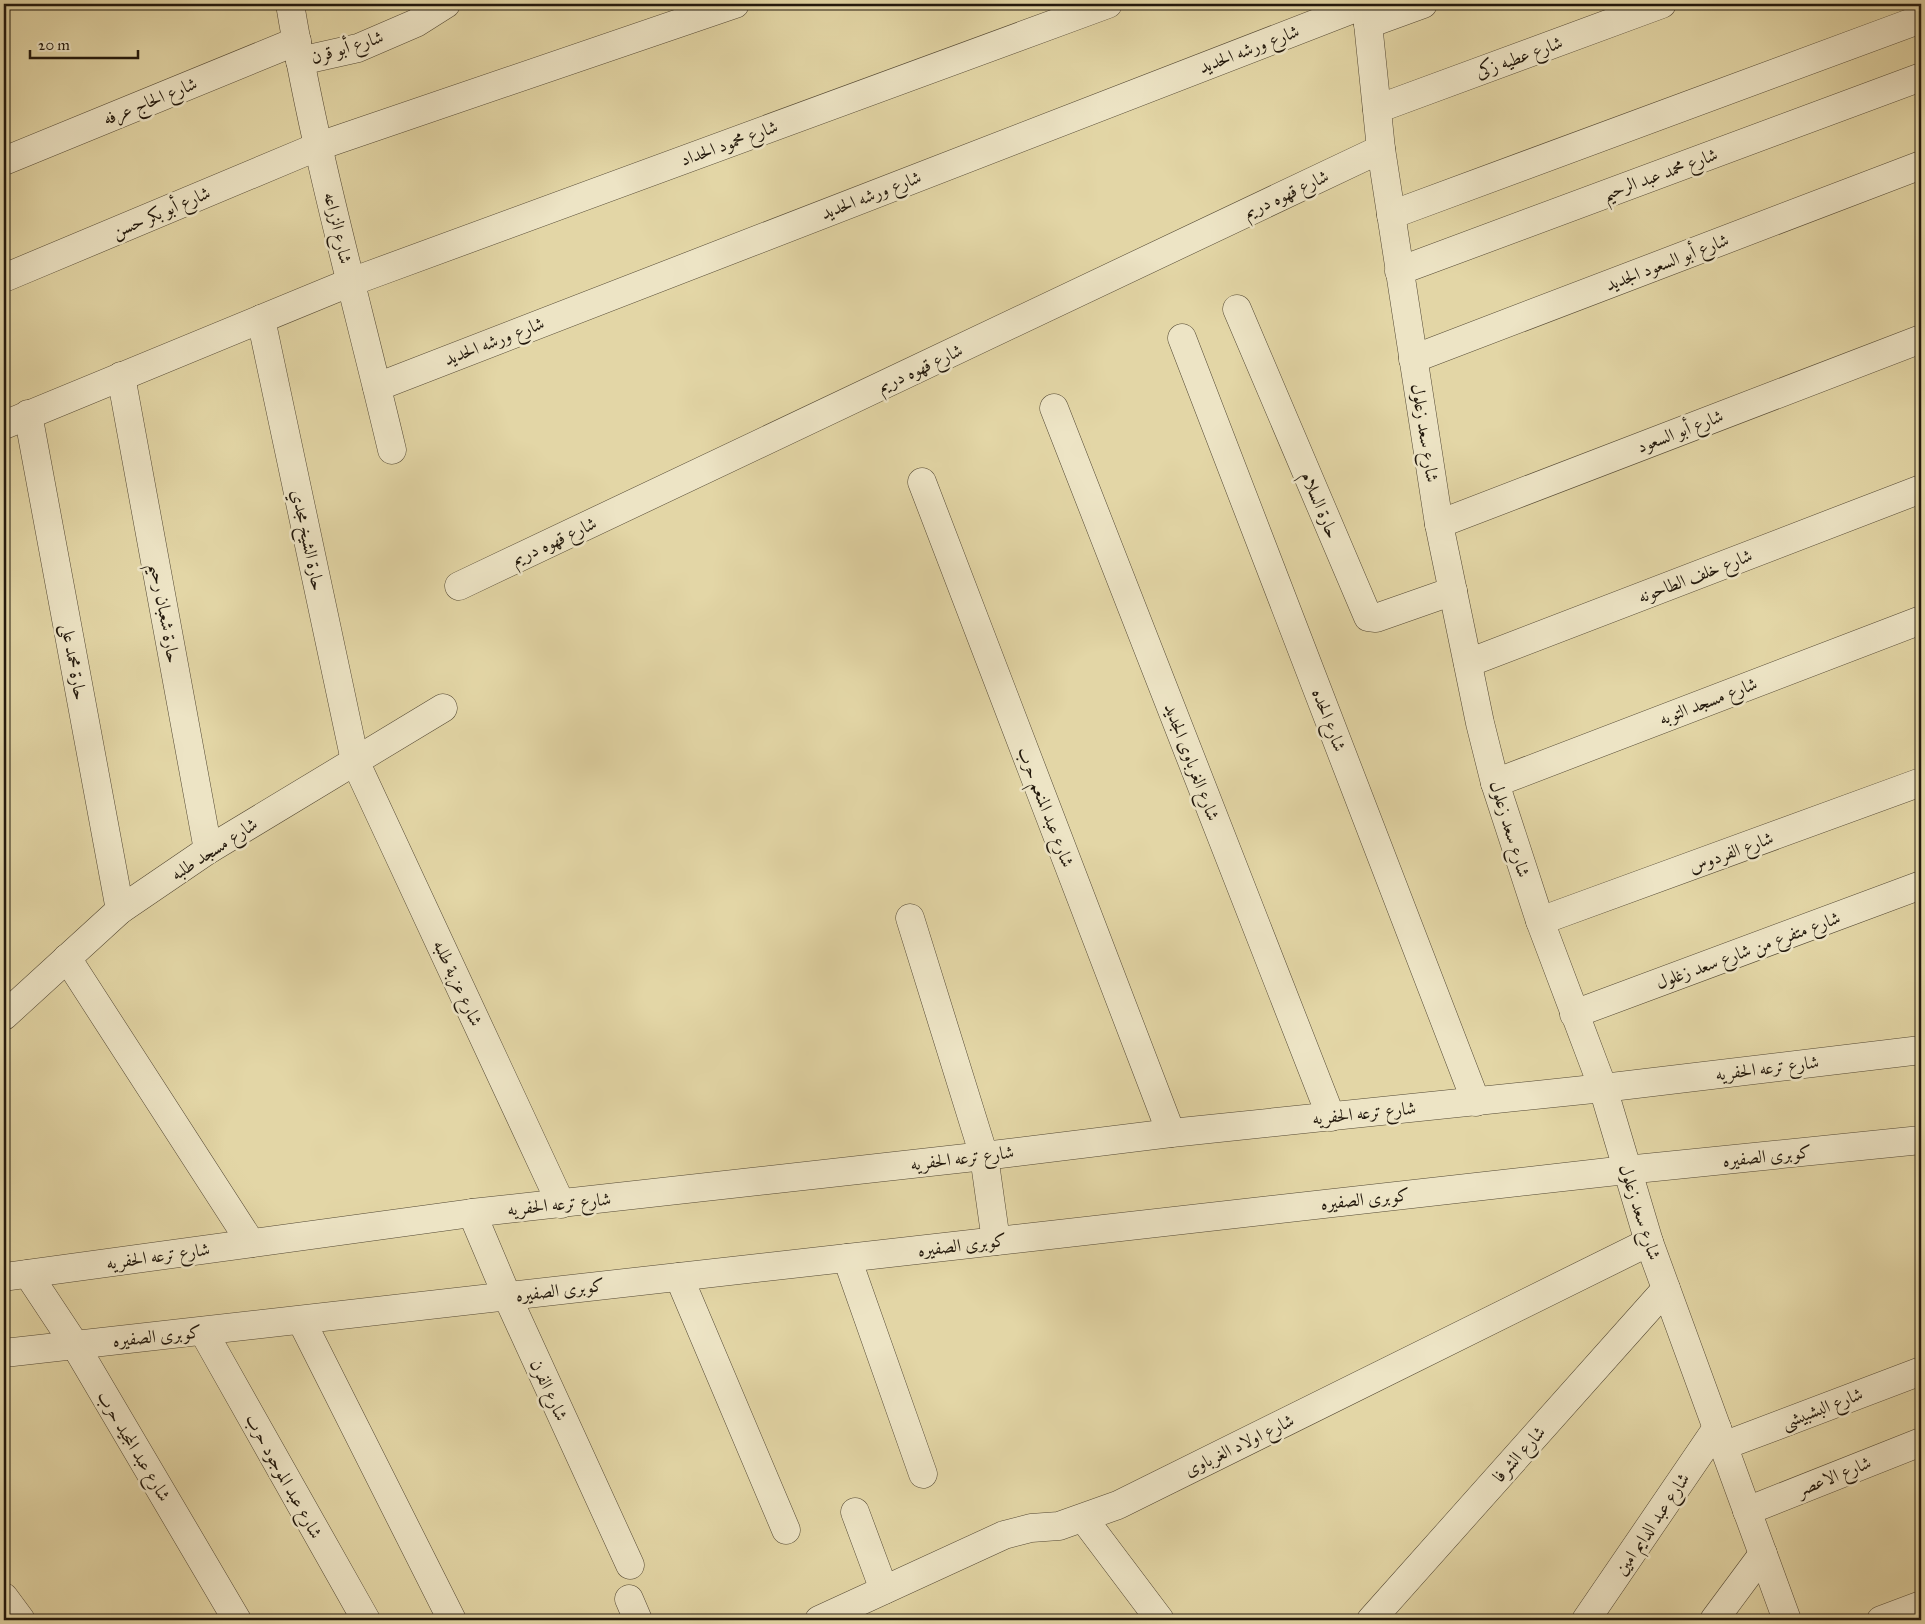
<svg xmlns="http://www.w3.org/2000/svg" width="1925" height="1624" viewBox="0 0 1925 1624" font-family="'IM FELL Great Primer',Amiri,serif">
  <rect width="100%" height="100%" fill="#e3d6a6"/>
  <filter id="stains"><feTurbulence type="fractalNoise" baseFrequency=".004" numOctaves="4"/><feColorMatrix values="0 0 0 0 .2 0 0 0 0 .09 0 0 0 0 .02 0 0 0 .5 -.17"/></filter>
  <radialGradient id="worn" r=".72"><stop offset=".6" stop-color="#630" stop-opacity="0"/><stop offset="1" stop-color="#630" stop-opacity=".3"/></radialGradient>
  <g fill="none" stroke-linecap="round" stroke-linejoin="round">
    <defs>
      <g id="minor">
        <path d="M290,4C315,154 357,302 392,450"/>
        <polyline points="1366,4 1381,149 1439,524 1480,723 1495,783 1540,921 1603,1088 1649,1242 1787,1620"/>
        <polyline points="1368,24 1423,4"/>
        <polyline points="300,61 358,48 416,23 446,4"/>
        <polyline points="1377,109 1662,4"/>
        <polyline points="4,161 297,41"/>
        <polyline points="1391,215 1921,19"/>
        <polyline points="1399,271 1921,77"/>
        <polyline points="4,278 319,146 735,4"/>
        <polyline points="1237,309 1368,617 1376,618 1453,591"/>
        <polyline points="261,319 355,761 561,1204"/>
        <polyline points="1182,338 1476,1102"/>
        <polyline points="1413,359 1921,165"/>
        <polyline points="121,376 208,850"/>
        <polyline points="377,387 1366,4"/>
        <polyline points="1054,408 1331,1117"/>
        <polyline points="28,414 120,910"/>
        <polyline points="4,425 351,282 1108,4"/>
        <polyline points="922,482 1171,1133"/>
        <polyline points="1439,524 1921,339"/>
        <polyline points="459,586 1381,149"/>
        <polyline points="1468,663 1921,489"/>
        <polyline points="1495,783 1921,620"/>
        <polyline points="910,918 984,1156 996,1241"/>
        <polyline points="1540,921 1921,782"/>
        <polyline points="67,958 251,1243"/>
        <polyline points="1574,1014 1921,885"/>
        <polyline points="4,1016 120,910 208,850 443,708"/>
        <polyline points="472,1213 507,1296 630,1565"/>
        <polyline points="847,1258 923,1474"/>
        <polyline points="28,1274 75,1345 237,1620"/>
        <polyline points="679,1277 786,1530"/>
        <polyline points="301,1320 452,1620"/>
        <polyline points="203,1331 366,1620"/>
        <polyline points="4,1353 1626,1170 1921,1140"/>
        <polyline points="1723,1446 1921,1371"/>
        <polyline points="1747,1511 1921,1442"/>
        <polyline points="855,1512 884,1590"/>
        <polyline points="1084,1519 1160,1620"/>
        <polyline points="4,1597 21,1620"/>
        <polyline points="629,1599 638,1620"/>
        <polyline points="819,1620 1004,1535 1031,1528 1059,1526 1118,1505 1649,1242"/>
        <polyline points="1371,1620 1666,1289"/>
        <polyline points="1586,1620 1717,1428"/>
        <polyline points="1714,1620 1763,1554"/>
        <polyline points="1881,1620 1921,1605"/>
      </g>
      <polyline id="tertiary" points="4,1277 472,1213 984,1156 1171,1133 1603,1088 1921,1050"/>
    </defs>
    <use href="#minor" stroke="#534833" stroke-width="29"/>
    <use href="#tertiary" stroke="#534833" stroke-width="29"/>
    <use href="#minor" stroke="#ede4c5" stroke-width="28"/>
    <use href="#tertiary" stroke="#ede4c5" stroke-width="28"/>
  </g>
  <g text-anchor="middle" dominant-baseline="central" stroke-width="5" stroke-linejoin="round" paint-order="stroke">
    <g font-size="18" fill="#23190d" stroke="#ede4c5">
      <text transform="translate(347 47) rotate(-17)">شارع أبو قرن</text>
      <text transform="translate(1249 49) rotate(-21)">شارع ورشه الحديد</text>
      <text transform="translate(1519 57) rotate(-20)">شارع عطيه زكى</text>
      <text transform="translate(150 101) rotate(-22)">شارع الحاج عرفه</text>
      <text transform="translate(729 143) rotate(-20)">شارع محمود الحداد</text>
      <text transform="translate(1660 174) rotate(-20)">شارع محمد عبد الرحيم</text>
      <text transform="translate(1286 194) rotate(-25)">شارع قهوه دريم</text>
      <text transform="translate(871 195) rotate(-21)">شارع ورشه الحديد</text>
      <text transform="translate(161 212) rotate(-23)">شارع أبو بكر حسن</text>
      <text transform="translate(338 228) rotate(77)">شارع الزراعه</text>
      <text transform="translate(1667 262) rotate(-21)">شارع أبو السعود الجديد</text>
      <text transform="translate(494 341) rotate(-21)">شارع ورشه الحديد</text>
      <text transform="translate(920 368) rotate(-25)">شارع قهوه دريم</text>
      <text transform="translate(1680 431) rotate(-21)">شارع أبو السعود</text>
      <text transform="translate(1425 433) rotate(81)">شارع سعد زعلول</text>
      <text transform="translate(1320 505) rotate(67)">حارة السلام</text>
      <text transform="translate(308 540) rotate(78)">حارة الشيخ مجدي</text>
      <text transform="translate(554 541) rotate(-25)">شارع قهوه دريم</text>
      <text transform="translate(1695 576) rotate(-21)">شارع خلف الطاحونه</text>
      <text transform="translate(165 613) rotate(80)">حارة شعبان رحيم</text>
      <text transform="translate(74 662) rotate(80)">حارة محمد على</text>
      <text transform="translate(1708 701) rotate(-21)">شارع مسجد التوبه</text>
      <text transform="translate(1329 720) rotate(69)">شارع الحده</text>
      <text transform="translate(1192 762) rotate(69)">شارع الغرباوى الجديد</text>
      <text transform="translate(1046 807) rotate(69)">شارع عبد المنعم حرب</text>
      <text transform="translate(1510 829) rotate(73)">شارع سعد زعلول</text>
      <text transform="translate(214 849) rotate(-33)">شارع مسجد طلبه</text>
      <text transform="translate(1731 852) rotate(-20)">شارع الفردوس</text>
      <text transform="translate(1748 950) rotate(-20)">شارع متفرع من شارع سعد زغلول</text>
      <text transform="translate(458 983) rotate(65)">شارع عزبة طلبه</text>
      <text transform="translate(1767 1068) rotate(-7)">شارع ترعه الحفريه</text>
      <text transform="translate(1364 1113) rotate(-6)">شارع ترعه الحفريه</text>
      <text transform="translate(1767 1156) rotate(-6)">كوبرى الصفيره</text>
      <text transform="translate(962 1158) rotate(-7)">شارع ترعه الحفريه</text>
      <text transform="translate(1365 1199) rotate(-6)">كوبرى الصفيره</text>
      <text transform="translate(559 1204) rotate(-6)">شارع ترعه الحفريه</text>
      <text transform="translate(1640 1212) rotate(72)">شارع سعد زعلول</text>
      <text transform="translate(962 1245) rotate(-7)">كوبرى الصفيره</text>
      <text transform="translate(158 1256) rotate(-8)">شارع ترعه الحفريه</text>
      <text transform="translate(560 1290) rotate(-7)">كوبرى الصفيره</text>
      <text transform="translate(157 1336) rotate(-6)">كوبرى الصفيره</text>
      <text transform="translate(549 1390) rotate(65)">شارع الفرن</text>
      <text transform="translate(1822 1408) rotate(-21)">شارع البشبيشى</text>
      <text transform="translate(1239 1445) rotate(-26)">شارع اولاد الغرباوى</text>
      <text transform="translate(134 1446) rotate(59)">شارع عبد المجيد حرب</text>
      <text transform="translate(1519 1454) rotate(-48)">شارع الشرفا</text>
      <text transform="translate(284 1476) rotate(61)">شارع عبد الموجود حرب</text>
      <text transform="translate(1834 1476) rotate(-22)">شارع الاعصر</text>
      <text transform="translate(1652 1524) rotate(-56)">شارع عبد الدايم امين</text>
    </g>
  </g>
  <rect width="1925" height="1624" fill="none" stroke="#e3d6a6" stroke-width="20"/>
  <rect x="5" y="5" width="1915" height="1614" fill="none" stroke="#23190d" stroke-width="2.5"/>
  <rect x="10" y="10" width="1905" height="1604" fill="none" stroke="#23190d"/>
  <path d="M30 50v8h108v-8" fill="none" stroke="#23190d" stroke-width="2.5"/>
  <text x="38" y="50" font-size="15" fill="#23190d" stroke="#ede4c5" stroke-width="4" paint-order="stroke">20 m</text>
  <rect width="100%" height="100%" filter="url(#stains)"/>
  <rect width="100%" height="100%" fill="url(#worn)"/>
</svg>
